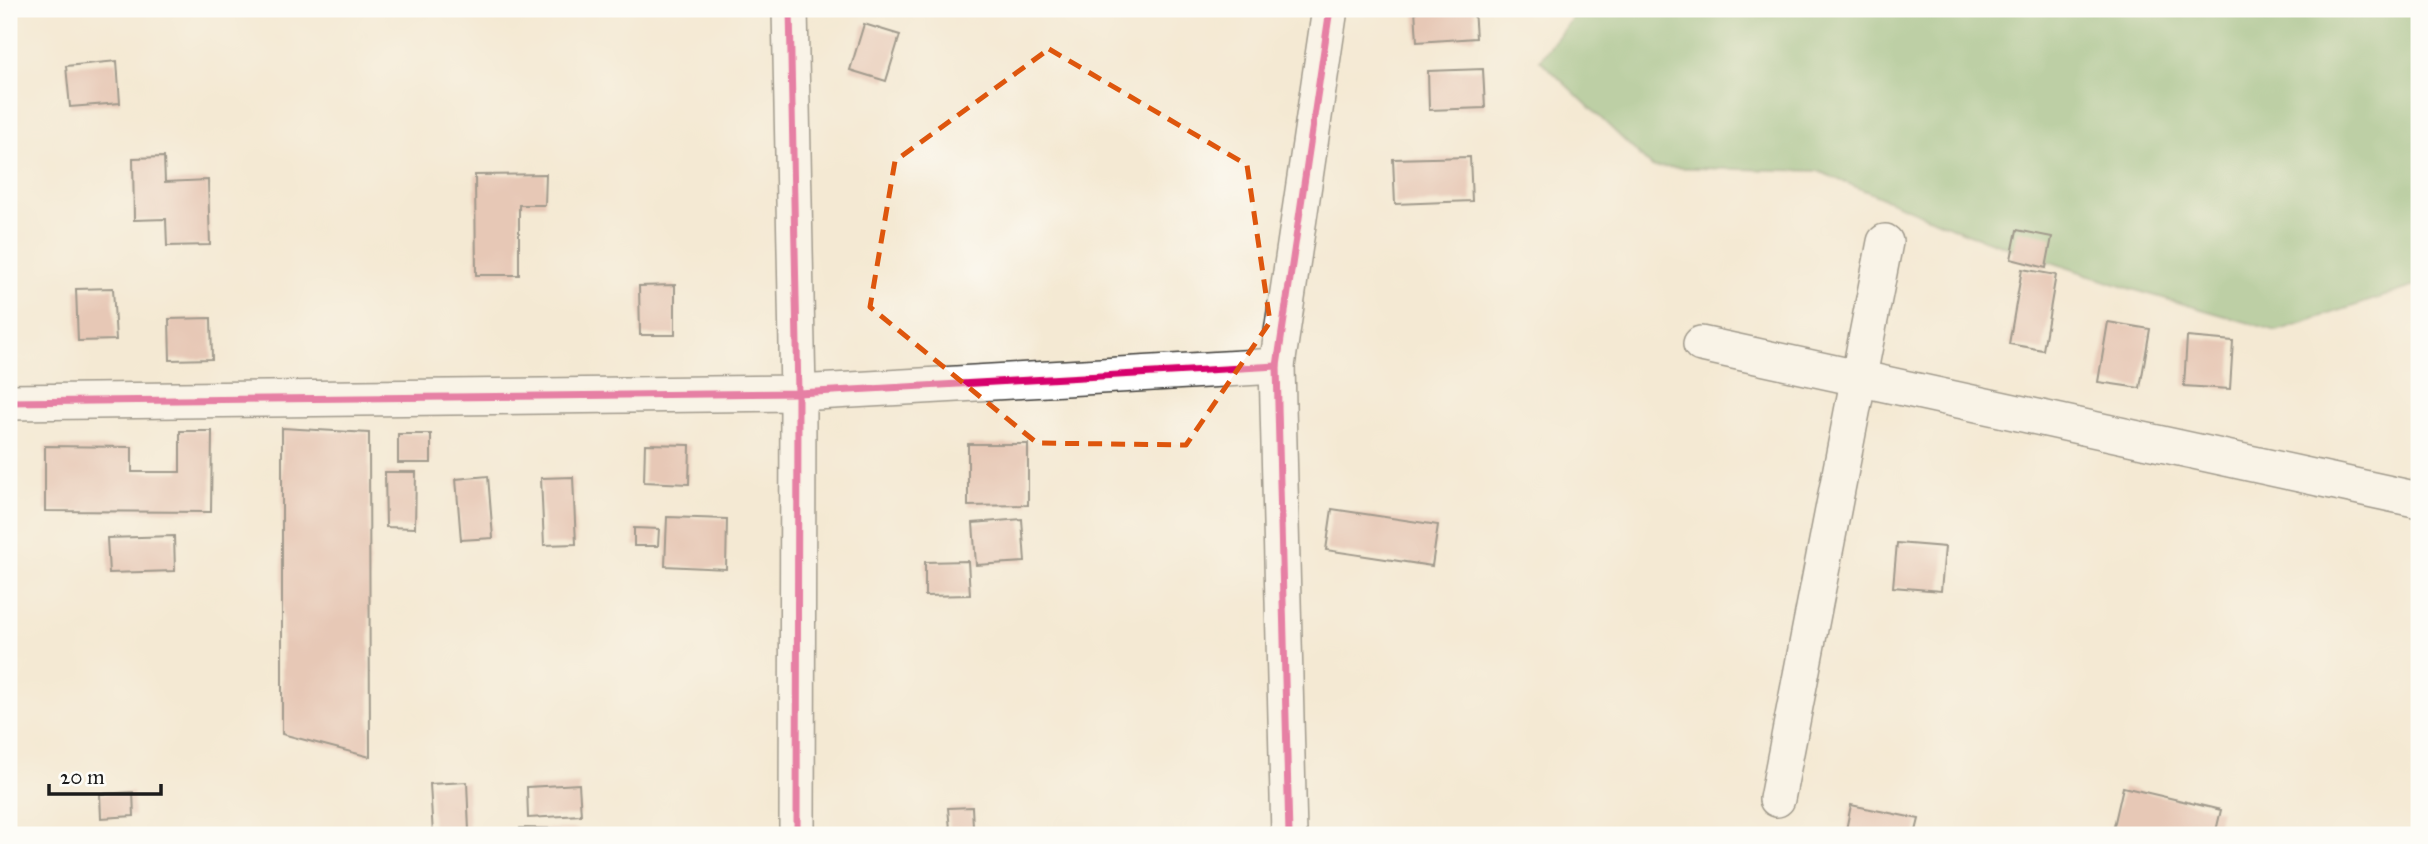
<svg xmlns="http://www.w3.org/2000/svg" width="2428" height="844" viewBox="0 0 2428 844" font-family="'IM FELL Great Primer',serif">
  <rect width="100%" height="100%" fill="#fdfcf7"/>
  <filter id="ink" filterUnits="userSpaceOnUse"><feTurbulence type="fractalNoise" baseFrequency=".0143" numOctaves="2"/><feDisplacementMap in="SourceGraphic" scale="14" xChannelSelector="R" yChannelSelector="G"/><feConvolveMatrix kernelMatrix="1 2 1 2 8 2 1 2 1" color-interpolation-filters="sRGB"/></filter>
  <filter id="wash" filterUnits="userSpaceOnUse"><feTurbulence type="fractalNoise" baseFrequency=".00686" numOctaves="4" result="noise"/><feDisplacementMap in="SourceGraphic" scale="28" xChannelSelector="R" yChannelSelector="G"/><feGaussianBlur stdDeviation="1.57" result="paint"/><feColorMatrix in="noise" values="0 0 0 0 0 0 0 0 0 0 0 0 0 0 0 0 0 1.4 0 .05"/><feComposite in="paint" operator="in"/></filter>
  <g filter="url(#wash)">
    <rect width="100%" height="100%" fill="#f4e9d3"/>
    <polygon fill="#7ab06d" stroke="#4b6644" stroke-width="2" points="1579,9 2419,9 2419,285 2277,331 2121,286 1969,234 1818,171 1652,167 1540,60"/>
    <g id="blocks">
      <g fill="#d79f92">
        <polygon points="1415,9 1474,9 1476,38 1417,42"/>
        <polygon points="864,24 900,35 886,81 850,70"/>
        <polygon points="117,61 120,103 70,107 66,66"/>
        <polygon points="1483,69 1485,108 1429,110 1428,71"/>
        <polygon points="164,157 165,182 208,180 210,245 167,246 166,219 134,220 133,158"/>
        <polygon points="1470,157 1472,201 1395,204 1393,159"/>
        <polygon points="546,174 545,205 519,205 519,275 476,275 475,175"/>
        <polygon points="2017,230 2052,237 2046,268 2011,259"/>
        <polygon points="2022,269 2056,275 2043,350 2009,344"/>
        <polygon points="675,285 675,335 640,335 639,286"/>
        <polygon points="113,288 116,340 78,341 76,289"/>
        <polygon points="211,318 212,359 170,360 169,319"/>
        <polygon points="2108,322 2150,329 2140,388 2098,382"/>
        <polygon points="2187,337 2233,341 2230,389 2184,386"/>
        <polygon points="282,428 369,433 370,757 282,734"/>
        <polygon points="180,431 212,431 211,512 45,511 45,446 132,447 132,472 180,472"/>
        <rect x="398" y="434" width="33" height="29"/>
        <polygon points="645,444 690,445 689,484 644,482"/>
        <polygon points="968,444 1028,444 1028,505 968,506"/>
        <polygon points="385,472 416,472 415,528 386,527"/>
        <polygon points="488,476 493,538 461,540 456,479"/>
        <polygon points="573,477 576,544 544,545 541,478"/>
        <polygon points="1332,509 1438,525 1432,566 1326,550"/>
        <polygon points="667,517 727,519 726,569 665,566"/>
        <polygon points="1022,519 1025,562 976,565 973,523"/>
        <polygon points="634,528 659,529 658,546 634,546"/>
        <polygon points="174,536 175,571 109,573 107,538"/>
        <polygon points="1897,543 1945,547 1941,591 1893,587"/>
        <polygon points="968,561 970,595 925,596 925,562"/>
        <polygon points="467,782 469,831 483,831 483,835 433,835 430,784"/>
        <polygon points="579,784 581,815 528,818 527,787"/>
        <polygon points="2123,787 2221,810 2215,835 2112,835"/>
        <polygon points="133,792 134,816 101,818 100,794"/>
        <polygon points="1851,805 1919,819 1915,835 1845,835"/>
        <polygon points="972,807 973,827 950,829 948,808"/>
        <polygon points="520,828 578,829 578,835 519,835"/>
      </g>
    </g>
  </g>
  <g filter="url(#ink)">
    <use href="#blocks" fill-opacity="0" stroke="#3c3b37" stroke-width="2"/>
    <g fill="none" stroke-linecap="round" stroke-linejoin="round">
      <defs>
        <g id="minor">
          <polyline points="790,9 798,393 797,835"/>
          <polyline points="1701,344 2419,500"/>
          <polyline points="9,402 798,393 1277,366"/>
          <polyline points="1777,799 1885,242"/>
          <polyline points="1289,835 1277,366 1330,9"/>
        </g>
      </defs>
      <use href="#minor" stroke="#3c3b37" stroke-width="38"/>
      <use href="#minor" stroke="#fff" stroke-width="35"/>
      <defs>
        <g id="cycleway">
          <polyline points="790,9 798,393 797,835"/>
          <polyline points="9,402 798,393 1277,366"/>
          <polyline points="1289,835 1277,366 1330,9"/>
        </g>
      </defs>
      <use href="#cycleway" stroke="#fdfcf7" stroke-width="11"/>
      <use href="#cycleway" stroke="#d6006c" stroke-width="7"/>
    </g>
  </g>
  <path d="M0 0H2428V844H0ZM1049,49L1247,165L1270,322L1186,445L1037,443L870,307L895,161Z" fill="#f4e9d3" fill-opacity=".55" fill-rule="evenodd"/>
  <path fill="none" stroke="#de560d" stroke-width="5" stroke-dasharray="14 9" stroke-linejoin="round" d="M1049,49L1247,165L1270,322L1186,445L1037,443L870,307L895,161Z"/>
  <rect width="2428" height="844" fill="none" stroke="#fdfcf7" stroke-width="35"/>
  <path d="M49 784v10h112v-10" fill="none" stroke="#1c1c1c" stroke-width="3.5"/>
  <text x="60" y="784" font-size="21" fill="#1c1c1c" stroke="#fdfcf7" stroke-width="5" paint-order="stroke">20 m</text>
</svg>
